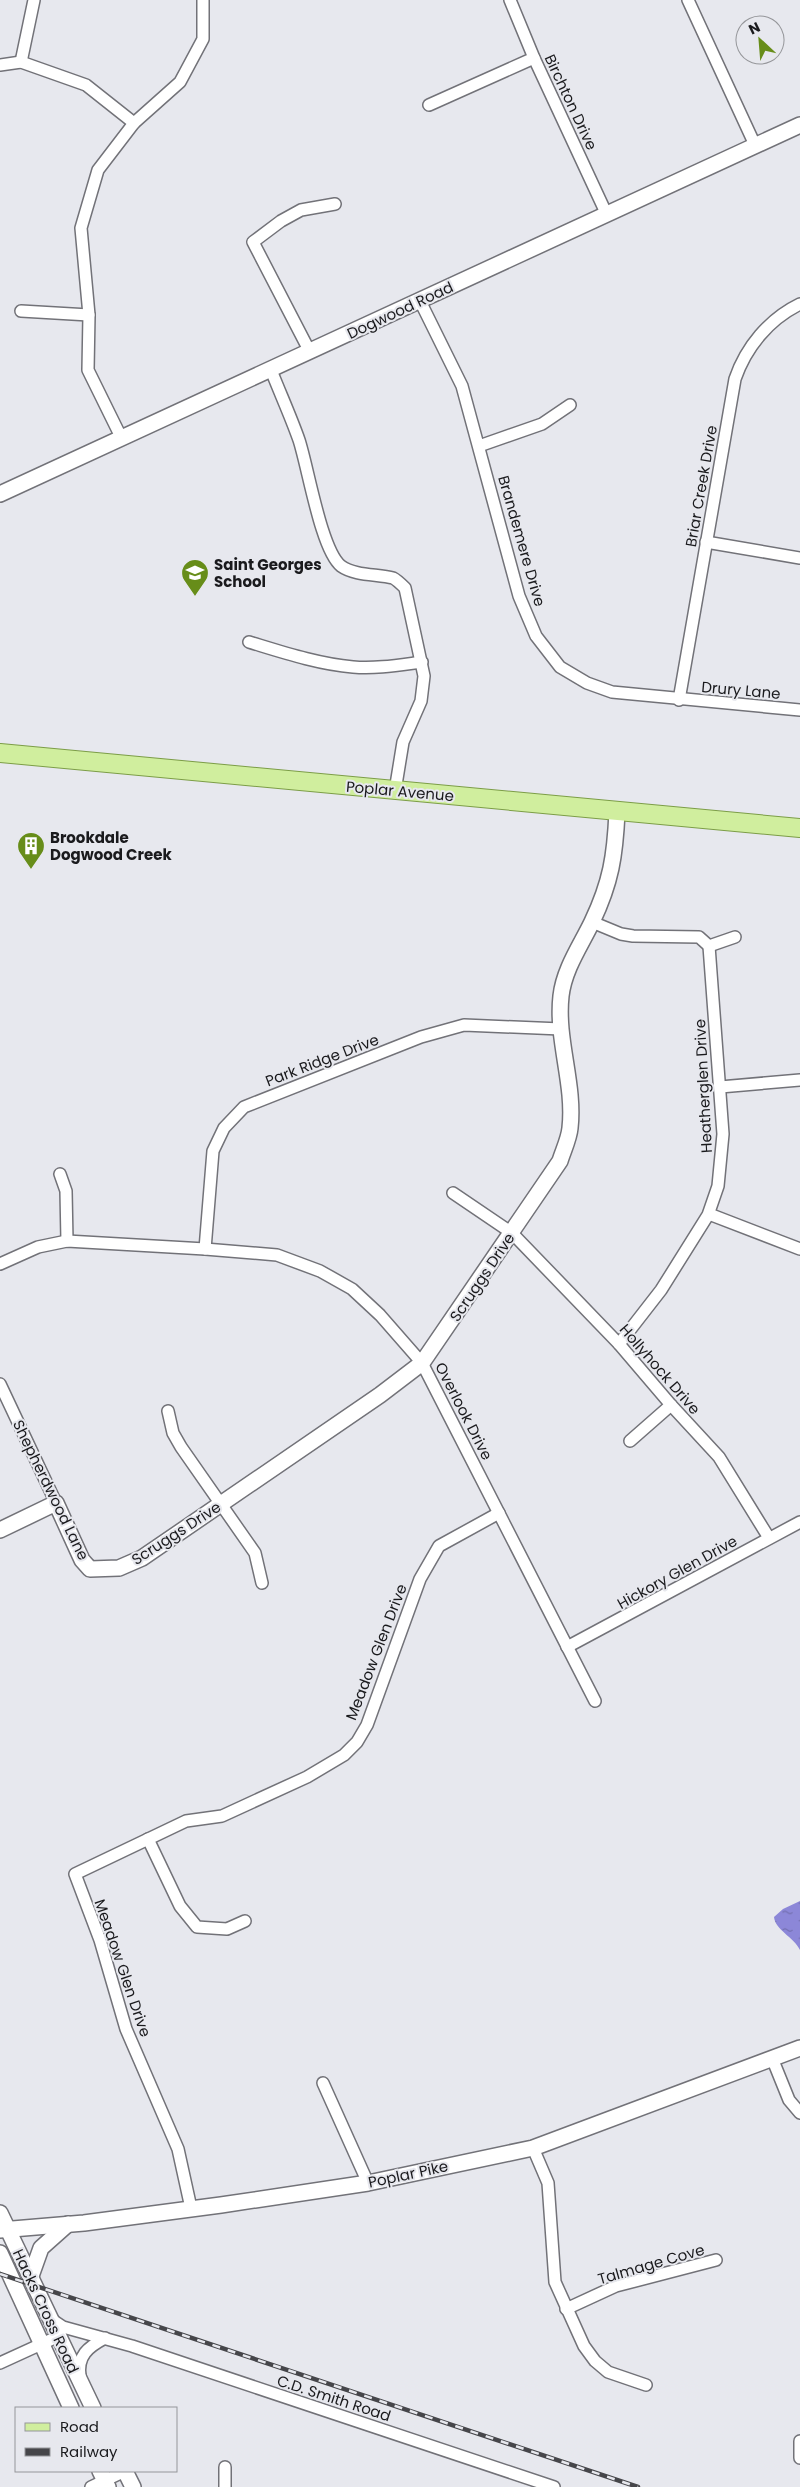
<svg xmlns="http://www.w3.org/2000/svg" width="800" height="2487" viewBox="0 0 800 2487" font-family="Poppins,sans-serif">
  <defs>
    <pattern id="water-ripples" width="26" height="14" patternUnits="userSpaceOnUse" patternTransform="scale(1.25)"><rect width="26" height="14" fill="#8c87d8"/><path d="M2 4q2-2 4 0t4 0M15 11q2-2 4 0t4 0" fill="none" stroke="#726eaf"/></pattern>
  </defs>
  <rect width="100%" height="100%" fill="#e7e8ee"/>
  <path fill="url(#water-ripples)" d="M800,1901V1950C794,1937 775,1930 774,1917L783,1909Z"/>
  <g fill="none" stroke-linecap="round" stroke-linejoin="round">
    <defs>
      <g id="street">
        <polyline points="510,0 534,58 607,215"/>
        <polyline points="688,0 755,145"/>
        <polyline points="21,62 34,0"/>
        <polyline points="0,65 21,62 86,85 134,123"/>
        <polyline points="429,105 534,58"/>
        <polyline points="420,301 462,386 519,596 536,636 560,667 587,683 612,692 800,710"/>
        <polyline points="21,311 89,315"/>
        <polyline points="310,352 253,242 281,221 301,210 335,204"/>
        <path d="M271,370C280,393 291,417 299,440C308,467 321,550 341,566C355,576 378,574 393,578C397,580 402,585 405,588L424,676L421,701L403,742L395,791"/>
        <polyline points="121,437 88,370 89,315 81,228 98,170 134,123 180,82 203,39 203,0"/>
        <polyline points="479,446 542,424 570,405"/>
        <polyline points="706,542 800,558"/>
        <path d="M249,642C282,652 318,664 353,667C376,669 399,665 422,662"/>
        <path d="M679,700L735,379C746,347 769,319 800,304"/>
        <polyline points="592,922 621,934 633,936 699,937 709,946 735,937"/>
        <polyline points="720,1087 800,1080"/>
        <polyline points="60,1174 66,1191 67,1241"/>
        <polyline points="453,1193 512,1233 619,1344 671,1405 719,1457 769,1538"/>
        <polyline points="709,1214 800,1249"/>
        <polyline points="205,1249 213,1151 224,1128 244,1107 421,1037 464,1025 561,1029"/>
        <polyline points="0,1264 38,1247 67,1241 205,1249 277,1255 320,1271 352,1289 380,1315 422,1363 595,1701"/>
        <polyline points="619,1344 661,1290 708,1215 718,1186 723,1134 709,946"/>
        <polyline points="0,1384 56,1503"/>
        <polyline points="168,1411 173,1433 181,1447 255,1553 262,1583"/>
        <polyline points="630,1441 671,1405"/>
        <polyline points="567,1647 800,1522"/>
        <polyline points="148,1839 180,1906 197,1927 227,1929 245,1921"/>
        <polyline points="772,2058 789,2100 800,2113"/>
        <polyline points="323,2083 368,2183"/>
        <polyline points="533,2148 548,2183 555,2282 584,2346 595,2361 608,2372 646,2385"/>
        <polyline points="191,2208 178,2149 126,2029 100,1940 75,1874 186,1821 222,1816 307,1777 344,1755 357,1742 367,1725 420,1579 439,1546 499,1513"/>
        <polyline points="566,2309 616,2286 716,2260"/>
        <polyline points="51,2319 63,2327 132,2346 554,2487"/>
        <polyline points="0,2363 59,2336"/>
        <path d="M80,2376C77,2356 88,2347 105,2338"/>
        <polyline points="800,2441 800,2458"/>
        <polyline points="225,2467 225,2487"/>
        <polyline points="91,2487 125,2471"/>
      </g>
      <g id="secondary">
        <polyline points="0,494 800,125"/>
        <path d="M0,1530L56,1503L82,1560L90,1569L119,1568L142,1558L380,1395L422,1363L560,1161C563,1151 569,1139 570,1128C575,1084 556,1040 561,996C564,969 581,945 592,922C611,882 615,856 617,812"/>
        <polyline points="0,2213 93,2408"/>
        <polyline points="0,2230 84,2223 221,2205 368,2183 533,2148 800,2048"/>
        <polyline points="0,2253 71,2408"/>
        <polyline points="31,2276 41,2248 68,2224"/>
        <polyline points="100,2471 108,2487"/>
        <polyline points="125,2471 133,2487"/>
      </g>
      <polyline id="primary" points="0,753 800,828"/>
    </defs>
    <use href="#street" stroke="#727278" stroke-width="14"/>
    <use href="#secondary" stroke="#727278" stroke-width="18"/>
    <use href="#primary" stroke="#7c9d47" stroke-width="20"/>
    <use href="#street" stroke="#fff" stroke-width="11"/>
    <use href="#secondary" stroke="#fff" stroke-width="15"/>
    <use href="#primary" stroke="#d0ee9e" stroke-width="18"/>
    <defs>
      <polyline id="rail" points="0,2274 638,2487"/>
    </defs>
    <use href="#rail" stroke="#46464a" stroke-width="4.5"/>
    <use href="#rail" stroke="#e7e8ee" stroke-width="2.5" stroke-dasharray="8" stroke-linecap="butt"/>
  </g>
  <defs>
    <symbol id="school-pin" viewBox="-11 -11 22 30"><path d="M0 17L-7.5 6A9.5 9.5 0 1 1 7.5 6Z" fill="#678d19" stroke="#e7e8ee"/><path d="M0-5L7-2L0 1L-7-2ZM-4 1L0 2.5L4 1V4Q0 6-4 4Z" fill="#fff"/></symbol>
    <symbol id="building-pin" viewBox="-11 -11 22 30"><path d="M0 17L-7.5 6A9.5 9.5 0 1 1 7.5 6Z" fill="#678d19" stroke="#e7e8ee"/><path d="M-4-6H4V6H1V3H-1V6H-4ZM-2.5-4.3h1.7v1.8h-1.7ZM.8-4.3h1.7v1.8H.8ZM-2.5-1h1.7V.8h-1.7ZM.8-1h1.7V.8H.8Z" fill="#fff"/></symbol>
  </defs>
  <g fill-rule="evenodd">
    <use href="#school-pin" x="179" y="557" width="32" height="43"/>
    <use href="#building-pin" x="15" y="830" width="32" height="43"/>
  </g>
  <g text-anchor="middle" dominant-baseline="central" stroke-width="4" stroke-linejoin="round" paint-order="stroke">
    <g font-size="15" fill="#1a1a1d" stroke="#e7e8ee">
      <text transform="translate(571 102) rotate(65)">Birchton Drive</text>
      <text transform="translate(400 310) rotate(-25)">Dogwood Road</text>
      <text transform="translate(701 486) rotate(-80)">Briar Creek Drive</text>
      <text transform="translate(522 541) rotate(74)">Brandemere Drive</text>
      <text transform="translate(741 690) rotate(5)">Drury Lane</text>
      <text transform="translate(400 791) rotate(5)">Poplar Avenue</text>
      <text transform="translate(322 1060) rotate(-21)">Park Ridge Drive</text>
      <text transform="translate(703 1086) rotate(-93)">Heatherglen Drive</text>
      <text transform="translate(482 1277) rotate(-56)">Scruggs Drive</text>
      <text transform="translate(660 1369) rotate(49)">Hollyhock Drive</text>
      <text transform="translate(464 1411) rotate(63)">Overlook Drive</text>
      <text transform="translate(51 1490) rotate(64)">Shepherdwood Lane</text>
      <text transform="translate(176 1533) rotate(-33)">Scruggs Drive</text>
      <text transform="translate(677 1572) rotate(-29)">Hickory Glen Drive</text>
      <text transform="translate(376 1652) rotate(-69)">Meadow Glen Drive</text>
      <text transform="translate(123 1968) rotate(71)">Meadow Glen Drive</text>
      <text transform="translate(408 2174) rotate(-12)">Poplar Pike</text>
      <text transform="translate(651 2264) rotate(-16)">Talmage Cove</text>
      <text transform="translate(46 2311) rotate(65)">Hacks Cross Road</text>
      <text transform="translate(334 2398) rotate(18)">C.D. Smith Road</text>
    </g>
    <g font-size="15" font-weight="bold" fill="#1a1a1d" stroke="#e7e8ee" text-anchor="start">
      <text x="214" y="564">Saint Georges<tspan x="214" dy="17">School</tspan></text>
      <text x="50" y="837">Brookdale<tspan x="50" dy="17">Dogwood Creek</tspan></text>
    </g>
  </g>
  <rect x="15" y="2407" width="162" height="65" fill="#e7e8ee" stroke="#95969a"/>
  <rect x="25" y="2423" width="25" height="8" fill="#d0ee9e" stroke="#95969a"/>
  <text x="60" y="2432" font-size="15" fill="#1a1a1d">Road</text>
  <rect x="25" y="2448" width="25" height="8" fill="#46464a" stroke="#95969a"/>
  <text x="60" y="2457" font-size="15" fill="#1a1a1d">Railway</text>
  <g transform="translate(760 40) rotate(334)"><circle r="24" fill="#e7e8ee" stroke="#95969a"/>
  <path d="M0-4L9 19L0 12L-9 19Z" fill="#678d19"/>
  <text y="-8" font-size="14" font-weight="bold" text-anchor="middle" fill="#1a1a1d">N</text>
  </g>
</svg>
